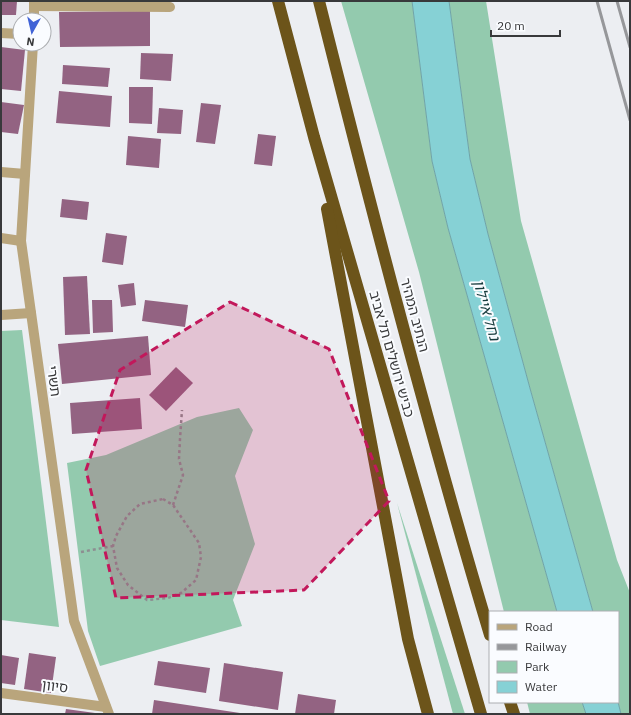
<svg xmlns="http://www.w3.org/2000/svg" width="631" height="715" viewBox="0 0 631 715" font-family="'IBM Plex Sans','Noto Sans Hebrew',sans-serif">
  <rect width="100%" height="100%" fill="#eceef2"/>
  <g fill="#93caae">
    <polygon points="341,1 412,1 432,161 448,228 557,612 504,612 419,272"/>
    <polygon points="449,1 486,1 521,221 617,560 630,593 630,714 621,714 618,702 618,612 593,612 531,392 488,234 470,159"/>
    <polygon points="22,330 59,627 1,620 1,331"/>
    <polygon points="239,408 253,430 235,476 255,544 233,600 242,626 100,666 88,631 67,463 106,455 197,417"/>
    <polygon points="397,503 465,714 453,714"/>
    <polygon points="527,702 582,702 586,714 530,714"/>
  </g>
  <g fill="#86d1d5" stroke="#6fa3a7">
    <polygon points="412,1 449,1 470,159 488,234 531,392 593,612 557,612 448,228 432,161"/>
    <polygon points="582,702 618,702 621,714 586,714"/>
  </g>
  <g fill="#936382">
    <polygon points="1,1 17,1 16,15 1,15"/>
    <polygon points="150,11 150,46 60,47 59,12"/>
    <polygon points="1,47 25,50 21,91 1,89"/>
    <polygon points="141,53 173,54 171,81 140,79"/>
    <polygon points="63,65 110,68 108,87 62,84"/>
    <polygon points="129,87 153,87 152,124 129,123"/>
    <polygon points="59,91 112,96 110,127 56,123"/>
    <polygon points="1,102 24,105 18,134 1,132"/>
    <polygon points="201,103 221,105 215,144 196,142"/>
    <polygon points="159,108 183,110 181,134 157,133"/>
    <polygon points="258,134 276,136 272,166 254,164"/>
    <polygon points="128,136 161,139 159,168 126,165"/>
    <polygon points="62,199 89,202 87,220 60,217"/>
    <polygon points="106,233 127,236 123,265 102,262"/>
    <polygon points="87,276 90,334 65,335 63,277"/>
    <polygon points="134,283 136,305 121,307 118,285"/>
    <polygon points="92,300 112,300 113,332 93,333"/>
    <polygon points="145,300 188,305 185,327 142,321"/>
    <polygon points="148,336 151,375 62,384 58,344"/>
    <polygon points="176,367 193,383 166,411 149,395"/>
    <polygon points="140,398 142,429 72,434 70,403"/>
    <polygon points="29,653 56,657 51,693 24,689"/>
    <polygon points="1,655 19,658 15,685 1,683"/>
    <polygon points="158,661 210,668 206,693 154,685"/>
    <polygon points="224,663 283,672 278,710 219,701"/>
    <polygon points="298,694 336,700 334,714 295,714"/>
    <polygon points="154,700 240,713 240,714 152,714"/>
    <polygon points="66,709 95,713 95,714 65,714"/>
  </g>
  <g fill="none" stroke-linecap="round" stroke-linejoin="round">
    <g stroke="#8d8e91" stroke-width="2.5" stroke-dasharray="3 3" stroke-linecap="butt">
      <polygon points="163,499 173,505 199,543 201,557 196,580 181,593 168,598 147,600 128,585 117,568 113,546 116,536 127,516 140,504"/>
      <polyline points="173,505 183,475 179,459 180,439 182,410"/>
      <polyline points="81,552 113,546"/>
    </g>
    <g stroke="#b9a57c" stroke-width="10">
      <polyline points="34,6 170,7"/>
      <polyline points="34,20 34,1"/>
      <polyline points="1,33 20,34"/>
      <polyline points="33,44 21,241 74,621 109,714"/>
      <polyline points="1,172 25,174"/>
      <polyline points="1,238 21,241"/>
      <polyline points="1,315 31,313"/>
      <polyline points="1,693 106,707"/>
    </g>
    <g stroke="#6c541a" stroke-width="12">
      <polyline points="278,1 314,137 481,714"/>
      <path d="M319,1C372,213 427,425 490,635"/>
      <polyline points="327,209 408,639 428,714"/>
      <polyline points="510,702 514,714"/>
    </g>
    <g stroke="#96979a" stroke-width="3">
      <polyline points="597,1 630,120"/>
      <polyline points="617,1 630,47"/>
    </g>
  </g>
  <path fill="#c2185b" fill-opacity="0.2" stroke="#c2185b" stroke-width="3" stroke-dasharray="8 5" stroke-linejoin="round" d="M230,302L329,349L389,501L304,590L116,598L86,470L120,370Z"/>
  <g text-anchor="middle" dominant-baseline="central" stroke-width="4" stroke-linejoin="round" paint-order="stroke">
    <g font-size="14" fill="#38393b" stroke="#fafcff">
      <text transform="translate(415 315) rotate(75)">הנתיב המהיר</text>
      <text transform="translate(392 354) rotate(74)">כביש ירושלים תל אביב</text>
      <text transform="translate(54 381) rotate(82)">תשרי</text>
      <text transform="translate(55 686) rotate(7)">סיוון</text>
    </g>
    <g font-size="15" font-style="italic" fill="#183c3e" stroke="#fafcff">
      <text transform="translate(487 310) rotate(74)">נחל איילון</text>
    </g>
  </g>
  <rect width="631" height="715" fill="none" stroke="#38393b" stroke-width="4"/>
  <rect x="489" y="611" width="130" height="92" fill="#fafcff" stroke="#acaeb1"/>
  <rect x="497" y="624" width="20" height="6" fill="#b9a57c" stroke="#acaeb1"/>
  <text x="525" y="631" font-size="12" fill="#38393b">Road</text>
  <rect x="497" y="644" width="20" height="6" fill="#96979a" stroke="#acaeb1"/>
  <text x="525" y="651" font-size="12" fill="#38393b">Railway</text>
  <rect x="497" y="661" width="20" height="12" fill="#93caae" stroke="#acaeb1"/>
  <text x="525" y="671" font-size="12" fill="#38393b">Park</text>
  <rect x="497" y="681" width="20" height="12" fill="#86d1d5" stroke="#acaeb1"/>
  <text x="525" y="691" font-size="12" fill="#38393b">Water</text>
  <g transform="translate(32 32) rotate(188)"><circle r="19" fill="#fafcff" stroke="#acaeb1"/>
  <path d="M0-3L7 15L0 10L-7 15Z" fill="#4163d6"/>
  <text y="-6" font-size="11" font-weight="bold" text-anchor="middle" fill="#38393b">N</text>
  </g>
  <path d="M491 30v6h69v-6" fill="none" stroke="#38393b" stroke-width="2"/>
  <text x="497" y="30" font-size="12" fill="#38393b" stroke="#fafcff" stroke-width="3" paint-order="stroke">20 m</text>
</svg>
